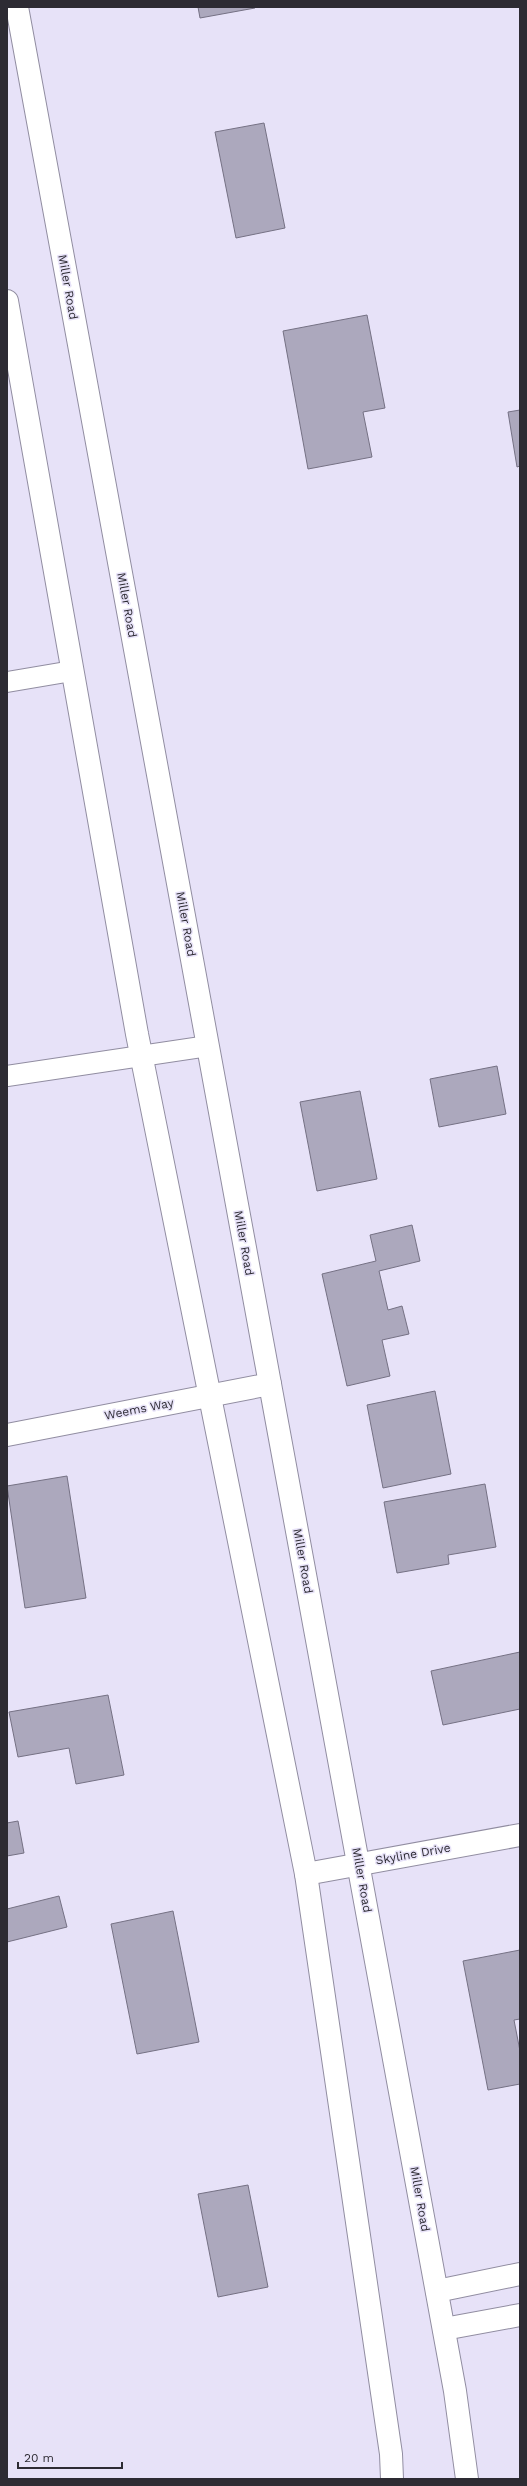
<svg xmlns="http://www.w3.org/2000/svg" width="527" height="2486" viewBox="0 0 527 2486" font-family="'Work Sans',sans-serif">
  <rect width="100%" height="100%" fill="#e7e2f8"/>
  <g fill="#aca8bd" stroke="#757184">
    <polygon points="198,7 254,7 255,8 200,18"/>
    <polygon points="264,123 285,228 236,238 215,132"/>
    <polygon points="367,315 385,408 363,412 372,457 308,469 283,331"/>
    <polygon points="520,410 520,466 517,467 508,412"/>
    <polygon points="497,1066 506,1114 439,1127 430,1079"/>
    <polygon points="360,1091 377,1179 317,1191 300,1102"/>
    <polygon points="412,1225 420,1261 379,1271 388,1310 402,1306 409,1334 382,1340 390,1376 347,1386 322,1274 376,1261 370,1235"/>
    <polygon points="435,1391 451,1474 383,1488 367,1405"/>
    <polygon points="67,1476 86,1598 25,1608 7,1486"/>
    <polygon points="485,1484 496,1547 448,1555 449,1564 397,1573 384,1502"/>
    <polygon points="520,1652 520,1709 443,1725 431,1671"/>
    <polygon points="108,1695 124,1775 76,1784 69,1748 18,1757 9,1712"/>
    <polygon points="18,1821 24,1853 7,1856 7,1823"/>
    <polygon points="59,1896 67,1927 7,1942 7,1909"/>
    <polygon points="173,1911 199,2042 137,2054 111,1924"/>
    <polygon points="520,1950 520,2019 514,2020 520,2051 520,2084 488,2090 463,1961"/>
    <polygon points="248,2185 268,2287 218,2297 198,2194"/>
  </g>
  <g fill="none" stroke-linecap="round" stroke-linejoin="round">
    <defs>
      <g id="service">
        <polyline points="7,682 72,671"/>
        <polyline points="7,1076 208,1046"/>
      </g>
      <g id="minor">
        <polyline points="7,1435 270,1384"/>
        <polyline points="437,2291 520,2274"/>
        <polyline points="444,2329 520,2315"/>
      </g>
      <polyline id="tertiary" points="306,1874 520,1835"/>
      <g id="secondary">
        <polyline points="17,7 455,2391 467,2479"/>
        <polyline points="7,301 137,1034 306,1874 391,2454 392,2479"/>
      </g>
    </defs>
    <use href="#service" stroke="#918da1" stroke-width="22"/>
    <use href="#minor" stroke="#918da1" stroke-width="24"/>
    <use href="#tertiary" stroke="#918da1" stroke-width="24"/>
    <use href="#secondary" stroke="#918da1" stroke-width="24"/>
    <use href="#service" stroke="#fff" stroke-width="20"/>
    <use href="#minor" stroke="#fff" stroke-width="22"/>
    <use href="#tertiary" stroke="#fff" stroke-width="22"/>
    <use href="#secondary" stroke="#fff" stroke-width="22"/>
  </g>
  <g text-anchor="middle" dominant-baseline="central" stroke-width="3" stroke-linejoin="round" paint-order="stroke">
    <g font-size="12" fill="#2d2b33" stroke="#e7e2f8">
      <text transform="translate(68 287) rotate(80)">Miller Road</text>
      <text transform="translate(127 605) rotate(80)">Miller Road</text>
      <text transform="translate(186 924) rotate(80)">Miller Road</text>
      <text transform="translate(244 1243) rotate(80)">Miller Road</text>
      <text transform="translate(139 1409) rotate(-11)">Weems Way</text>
      <text transform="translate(303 1561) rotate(80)">Miller Road</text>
      <text transform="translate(413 1854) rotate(-10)">Skyline Drive</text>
      <text transform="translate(362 1880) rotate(80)">Miller Road</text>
      <text transform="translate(420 2199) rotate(80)">Miller Road</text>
    </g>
  </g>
  <rect width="527" height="2486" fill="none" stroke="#2d2b33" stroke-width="16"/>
  <path d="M18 2462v6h104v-6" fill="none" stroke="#2d2b33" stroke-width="2"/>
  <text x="24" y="2462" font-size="12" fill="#2d2b33" stroke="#e7e2f8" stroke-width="3" paint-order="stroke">20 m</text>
</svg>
